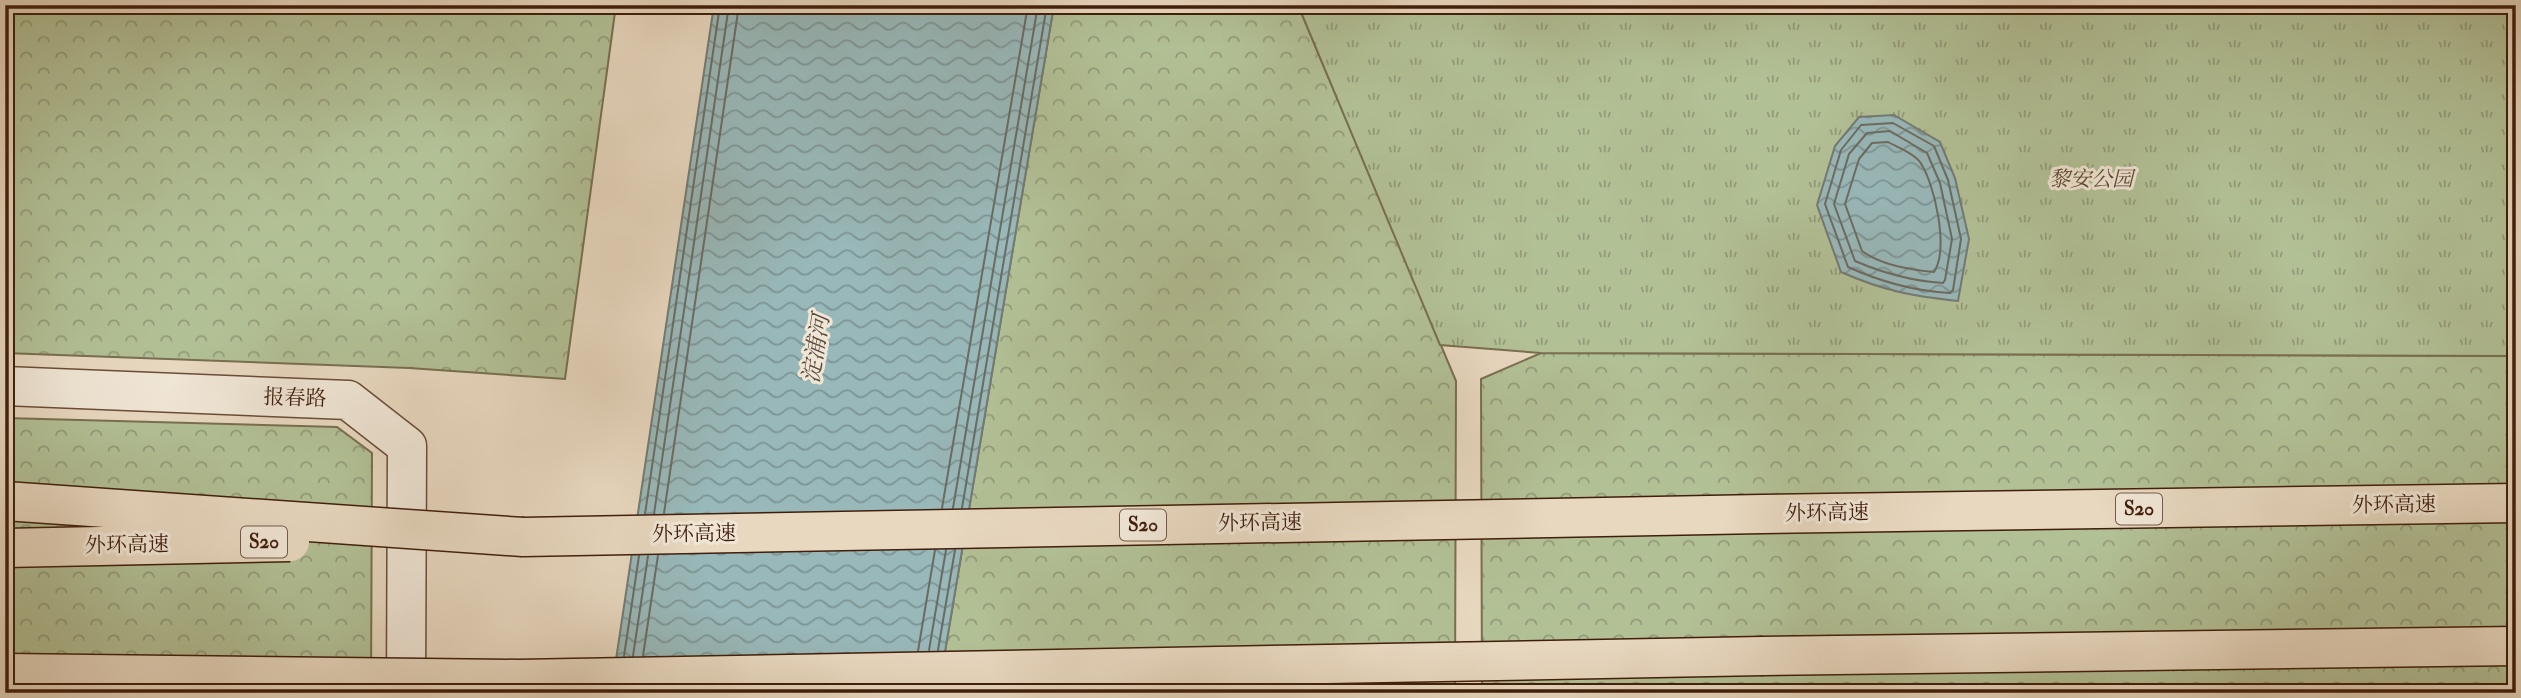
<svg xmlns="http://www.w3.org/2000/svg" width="2521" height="698" viewBox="0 0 2521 698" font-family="'IM FELL Double Pica','Noto Serif SC',serif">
  <defs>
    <pattern id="forest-crowns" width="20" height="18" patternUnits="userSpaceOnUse" patternTransform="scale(1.75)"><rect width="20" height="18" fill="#b2c096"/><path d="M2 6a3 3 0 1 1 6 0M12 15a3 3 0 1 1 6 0" fill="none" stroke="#929b79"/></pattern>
    <pattern id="park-tufts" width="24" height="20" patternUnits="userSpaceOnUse" patternTransform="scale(1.75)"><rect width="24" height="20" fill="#b2c096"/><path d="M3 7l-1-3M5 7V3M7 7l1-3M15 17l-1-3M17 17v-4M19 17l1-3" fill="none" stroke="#929b79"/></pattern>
    <pattern id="water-waves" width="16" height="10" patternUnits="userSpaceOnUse" patternTransform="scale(1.75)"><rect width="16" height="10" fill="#98b8b9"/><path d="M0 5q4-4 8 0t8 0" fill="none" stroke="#7d9595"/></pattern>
  </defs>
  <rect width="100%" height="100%" fill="#e8d8c0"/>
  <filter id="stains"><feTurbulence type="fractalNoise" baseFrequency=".00286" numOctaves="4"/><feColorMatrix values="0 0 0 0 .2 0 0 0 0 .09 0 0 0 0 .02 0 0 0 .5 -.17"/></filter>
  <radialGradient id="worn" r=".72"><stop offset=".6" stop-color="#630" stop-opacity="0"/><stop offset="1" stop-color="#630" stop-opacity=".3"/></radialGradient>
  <g fill="url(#forest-crowns)" stroke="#796f50" stroke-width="2">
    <polygon points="5,5 616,5 565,379 409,368 5,353"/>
    <polygon points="1054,5 1298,5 1456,381 1455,693 938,693"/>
    <polygon points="1541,353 2516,356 2516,693 1482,693 1481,379"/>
    <polygon points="5,418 337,427 372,453 371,693 5,693"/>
  </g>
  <polygon fill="url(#park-tufts)" stroke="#796f50" stroke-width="2" points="1298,5 2516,5 2516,356 1541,353 1440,345"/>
  <g fill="url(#water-waves)" stroke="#757a73" stroke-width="2">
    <polygon points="714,5 1054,5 938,693 611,693"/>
    <path d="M1894,115L1940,142L1955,178L1969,239L1958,301C1912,296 1884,291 1841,272L1817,205L1835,146L1859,117Z"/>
  </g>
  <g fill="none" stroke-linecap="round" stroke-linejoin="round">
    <g stroke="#6c6b62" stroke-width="2">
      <path d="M1893,123L1934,146L1948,180L1961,239L1953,290L1950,293C1914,291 1881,282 1848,267L1825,204L1841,150L1861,125Z"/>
      <path d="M1890,131L1927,153L1940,183L1952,239L1945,280L1943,283C1912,281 1883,273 1855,261L1834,204L1849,154L1867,133Z"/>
      <path d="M1888,142C1897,147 1914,153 1920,162C1935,184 1949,249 1934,272C1911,270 1881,265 1862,251L1845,204L1859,159L1872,143Z"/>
      <polyline points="942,508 1028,5"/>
      <polyline points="953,508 1038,5"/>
      <polyline points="962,508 1047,5"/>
      <polyline points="664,513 739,5"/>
      <polyline points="645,514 720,5"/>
      <polyline points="654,514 729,5"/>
      <polyline points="929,650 946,550"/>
      <polyline points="938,650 955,550"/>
      <polyline points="918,651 935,550"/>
      <polyline points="624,656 639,556"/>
      <polyline points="633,656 648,556"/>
      <polyline points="643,656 658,555"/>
    </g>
    <defs>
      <polyline id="tertiary" points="5,386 348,400 407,446 406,693"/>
      <g id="motorway">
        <polyline points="523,537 1762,514 2516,503"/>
        <polyline points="1763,656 2516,646"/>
      </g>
    </defs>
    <use href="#tertiary" stroke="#6a4c38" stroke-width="41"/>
    <use href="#motorway" stroke="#401e0b" stroke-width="41"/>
    <use href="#tertiary" stroke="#f0e6d6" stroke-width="38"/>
    <use href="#motorway" stroke="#e8d8c0" stroke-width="38"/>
    <defs>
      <g id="motorway-bridge">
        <polyline points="5,501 523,537"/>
        <polyline points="5,548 290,542"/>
        <polyline points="5,673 519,679 1763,656"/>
      </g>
    </defs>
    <use href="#motorway-bridge" stroke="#401e0b" stroke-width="41" stroke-linecap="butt"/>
    <use href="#motorway-bridge" stroke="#e8d8c0" stroke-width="38"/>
  </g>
  <g text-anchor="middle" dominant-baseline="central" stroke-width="6" stroke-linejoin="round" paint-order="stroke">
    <g fill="#f0e6d6" stroke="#755a48" stroke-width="2">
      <rect x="2116" y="493.5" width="46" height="31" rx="5"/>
      <rect x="1120" y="509.5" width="46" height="31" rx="5"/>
      <rect x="241" y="526.5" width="46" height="31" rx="5"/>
    </g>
    <g font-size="19" font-weight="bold" fill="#401e0b">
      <text x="2139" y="509">S20</text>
      <text x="1143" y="525">S20</text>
      <text x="264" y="542">S20</text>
    </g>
    <g font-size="21" font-style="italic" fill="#5c462e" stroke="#f0e6d6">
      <text x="2091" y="179">黎安公园</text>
    </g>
    <g font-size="21" fill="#401e0b" stroke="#f0e6d6">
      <text transform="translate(295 398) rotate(2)">报春路</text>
      <text transform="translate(2394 505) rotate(-1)">外环高速</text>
      <text transform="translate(1827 513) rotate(-1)">外环高速</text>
      <text transform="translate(1260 523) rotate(-1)">外环高速</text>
      <text transform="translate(694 534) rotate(-1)">外环高速</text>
      <text transform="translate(127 545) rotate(-1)">外环高速</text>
    </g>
    <g font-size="23" font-style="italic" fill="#5a4c3f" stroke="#f0e6d6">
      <text transform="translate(816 349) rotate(-81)">淀浦河</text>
    </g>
  </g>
  <rect width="2521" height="698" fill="none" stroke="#e8d8c0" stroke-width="28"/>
  <rect x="7" y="7" width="2507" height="684" fill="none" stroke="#401e0b" stroke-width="3.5"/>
  <rect x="14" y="14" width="2493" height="670" fill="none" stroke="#401e0b" stroke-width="2"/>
  <rect width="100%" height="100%" filter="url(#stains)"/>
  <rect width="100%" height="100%" fill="url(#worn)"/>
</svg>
